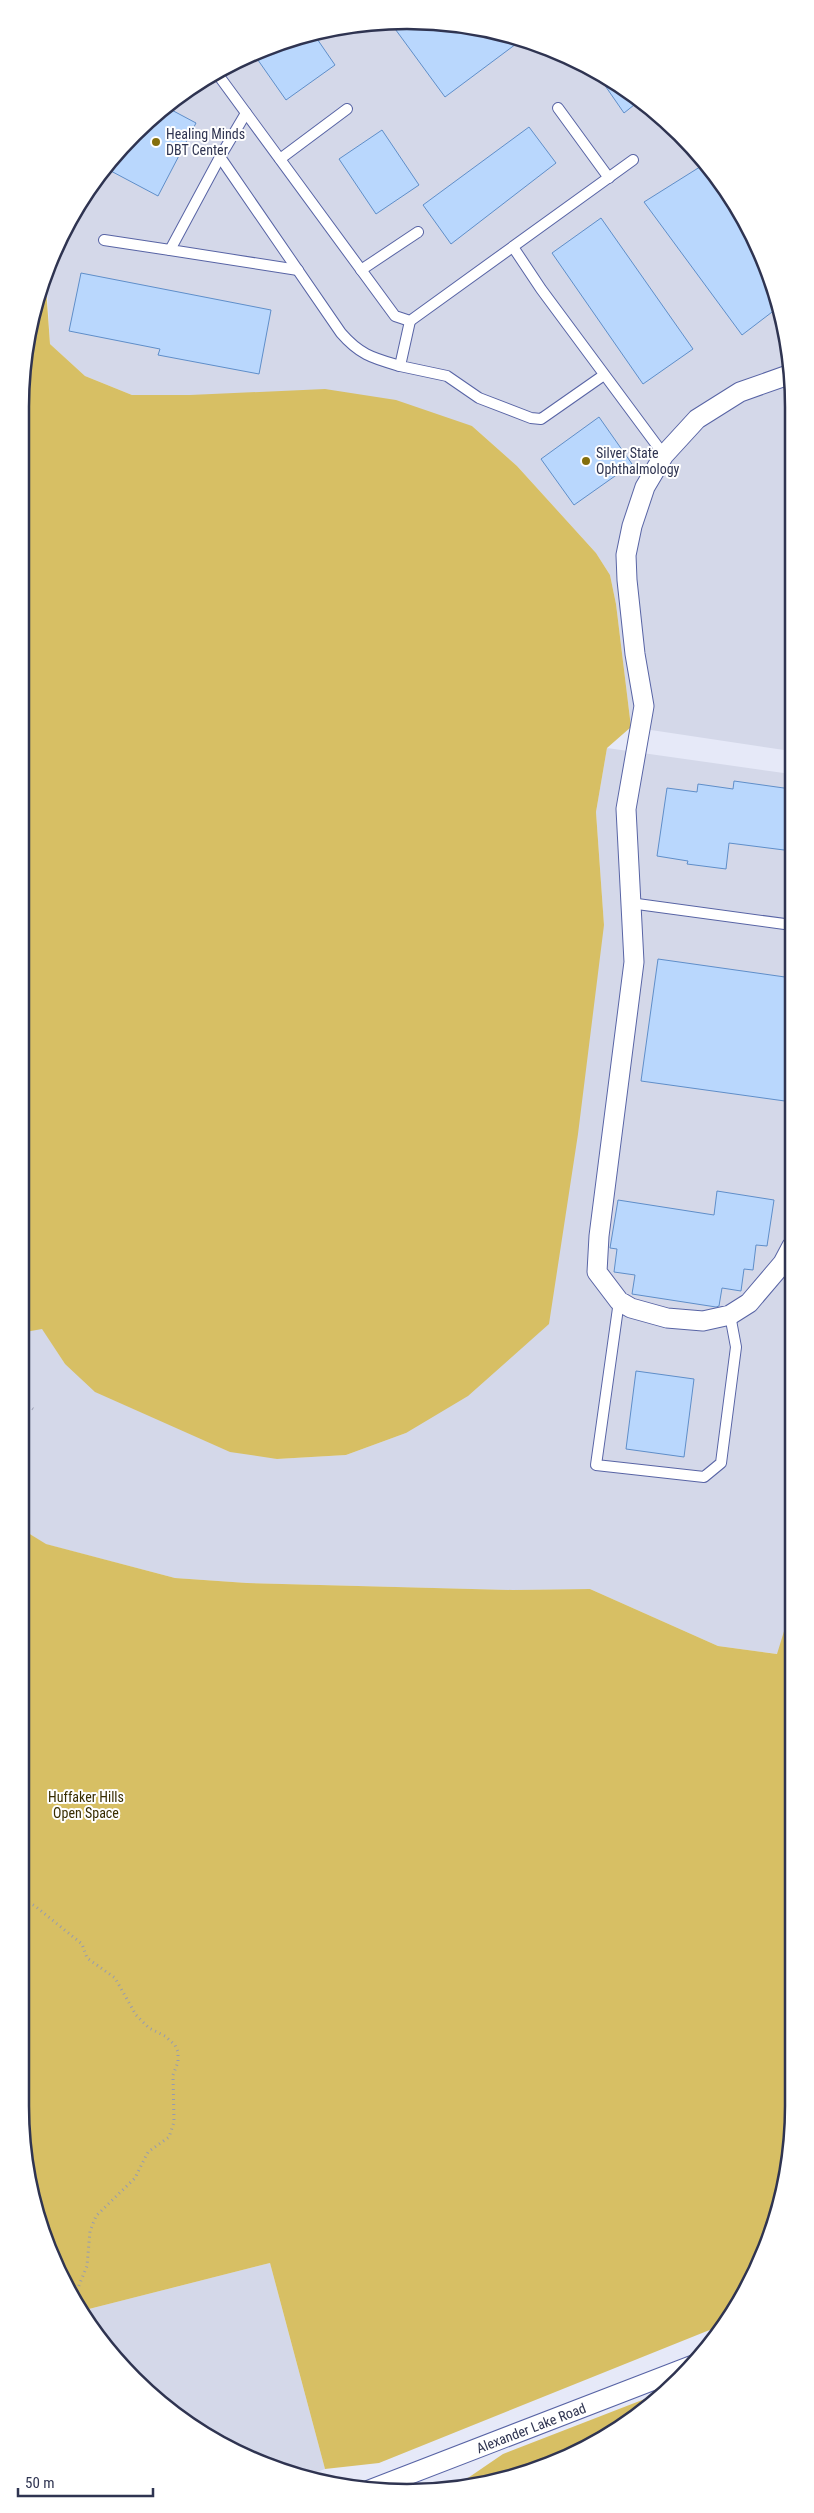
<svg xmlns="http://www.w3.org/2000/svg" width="814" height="2513" viewBox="0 0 814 2513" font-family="'Roboto Condensed',sans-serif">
  <rect width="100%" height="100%" fill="#e6e9f8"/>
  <g fill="#d4d8e9">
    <polygon points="407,20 483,27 600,72 681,134 754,236 791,356 791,751 631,727 616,604 610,575 596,553 517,466 472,426 190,395 132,395 85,376 50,344 46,270 88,189 134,133 192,85 259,49 332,27"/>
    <polygon points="607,748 791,774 793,1602 778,1654 718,1646 590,1589 513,1590 247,1583 175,1578 45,1544 20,1528 20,1333 42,1328 65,1364 277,1459 346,1455 406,1433 604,925 596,812"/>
    <polygon points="270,2263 325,2469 309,2475 236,2453 172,2413 116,2361 85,2310"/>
  </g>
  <g fill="#d7bf64">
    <polygon points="45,273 50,344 85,376 132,395 190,395 325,389 396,400 472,426 517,466 596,553 610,575 616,604 631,727 607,748 596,812 604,925 578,1134 549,1324 468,1396 406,1433 346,1455 277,1459 230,1452 95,1392 65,1364 42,1329 20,1333 20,407 27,331"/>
    <polygon points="20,1528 46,1544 175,1578 247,1583 513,1590 590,1589 718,1646 777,1654 793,1602 794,2106 787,2182 765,2254 727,2323 379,2463 325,2469 270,2263 85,2310 49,2254 27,2181 20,2106"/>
    <polygon points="668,2390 622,2428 507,2480 432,2492 412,2492 432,2485 462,2482 503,2454"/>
  </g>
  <g fill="#b9d7fd" stroke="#5f8ec9">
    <polygon points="407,20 483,28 520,41 445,97 390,22"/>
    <polygon points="313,33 335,65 286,100 253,53"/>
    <polygon points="600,72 622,89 639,101 624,113 597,74"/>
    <polygon points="166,107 196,123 158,196 109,170 118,152 134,133"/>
    <polygon points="529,127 556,163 451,244 423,205"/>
    <polygon points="382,130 419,185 376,214 339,159"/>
    <polygon points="703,165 754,236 776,309 742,335 644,202"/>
    <polygon points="601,218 693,349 643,384 552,253"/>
    <polygon points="81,273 271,310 259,374 158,355 160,349 69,331"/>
    <polygon points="599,417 632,464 574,505 541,459"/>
    <polygon points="734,781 791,789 792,851 729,843 726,869 687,864 688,861 657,856 667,788 697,792 698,784 733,789"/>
    <polygon points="658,959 792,978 792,1102 641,1081"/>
    <polygon points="717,1191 774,1200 767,1246 756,1245 753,1270 744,1269 741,1291 722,1288 719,1306 716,1307 632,1294 635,1275 614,1272 617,1249 610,1248 618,1200 714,1215"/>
    <polygon points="636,1371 694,1379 684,1457 626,1449"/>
  </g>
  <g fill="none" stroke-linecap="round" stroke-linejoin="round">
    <defs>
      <g id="service">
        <polyline points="216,72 395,316 410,321 633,160"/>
        <polyline points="558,108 609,178"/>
        <path d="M246,113L220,157L341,333C360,355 373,358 400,366"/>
        <polyline points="220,157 170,250 298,270"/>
        <polyline points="280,159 347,109"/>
        <polyline points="104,240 170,250"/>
        <polyline points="513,247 541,289 664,455"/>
        <polyline points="361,270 418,232"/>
        <polyline points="410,321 400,366 447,376 479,398 531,418 541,419 604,375"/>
        <polyline points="630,903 792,925"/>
        <polyline points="619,1301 596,1465 704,1477 721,1463 736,1347 730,1315"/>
      </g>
      <g id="minor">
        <polyline points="791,374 740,392 697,419 664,455 645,487 632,526 626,555 627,580 635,654 644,706 626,809 634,962 599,1236 597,1272 619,1301 631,1308 667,1318 703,1321 730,1315 749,1303 783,1263 792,1246"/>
        <polyline points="369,2490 693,2365"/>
      </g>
    </defs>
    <use href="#service" stroke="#5864a5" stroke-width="12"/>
    <use href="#minor" stroke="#5864a5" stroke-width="21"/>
    <g stroke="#979bb0" stroke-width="3" stroke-dasharray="1 4" stroke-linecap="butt">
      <polyline points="20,1400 33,1409"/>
      <polyline points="20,1897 35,1906 82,1944 87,1958 115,1978 136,2015 149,2028 165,2036 175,2045 178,2052 178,2062 173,2075 174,2122 169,2137 148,2152 135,2178 96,2216 90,2231 87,2266 75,2295"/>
    </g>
    <use href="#service" stroke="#fff" stroke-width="10"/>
    <use href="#minor" stroke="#fff" stroke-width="19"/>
  </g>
  <g fill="#846e0c" stroke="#fff" stroke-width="2">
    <circle cx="156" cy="142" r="5"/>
    <circle cx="586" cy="461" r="5"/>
  </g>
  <g text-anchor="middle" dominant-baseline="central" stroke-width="4" stroke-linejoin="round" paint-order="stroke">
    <g font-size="14" fill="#2f3451" stroke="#fff" text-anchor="start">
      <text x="166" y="134">Healing Minds<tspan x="166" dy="16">DBT Center</tspan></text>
      <text x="596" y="453">Silver State<tspan x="596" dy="16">Ophthalmology</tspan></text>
    </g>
    <g font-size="14" fill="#382d00" stroke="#fff">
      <text x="86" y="1797">Huffaker Hills<tspan x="86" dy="16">Open Space</tspan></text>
    </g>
    <g font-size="14" fill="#2f3451" stroke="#fff">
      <text transform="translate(531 2428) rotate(-21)">Alexander Lake Road</text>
    </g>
  </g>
  <path d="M0 0H814V2513H0ZM407 29H407A378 378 0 0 1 785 407V2106A378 378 0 0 1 407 2484H407A378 378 0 0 1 29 2106V407A378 378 0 0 1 407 29Z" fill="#fff" fill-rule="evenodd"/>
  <path fill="none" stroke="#2f3451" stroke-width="2.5" d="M407 29H407A378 378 0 0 1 785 407V2106A378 378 0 0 1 407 2484H407A378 378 0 0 1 29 2106V407A378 378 0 0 1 407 29Z"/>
  <path d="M18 2488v8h135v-8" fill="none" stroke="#2f3451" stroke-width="2.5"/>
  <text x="25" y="2488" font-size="15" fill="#2f3451" stroke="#ffffff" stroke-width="4" paint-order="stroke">50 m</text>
</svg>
